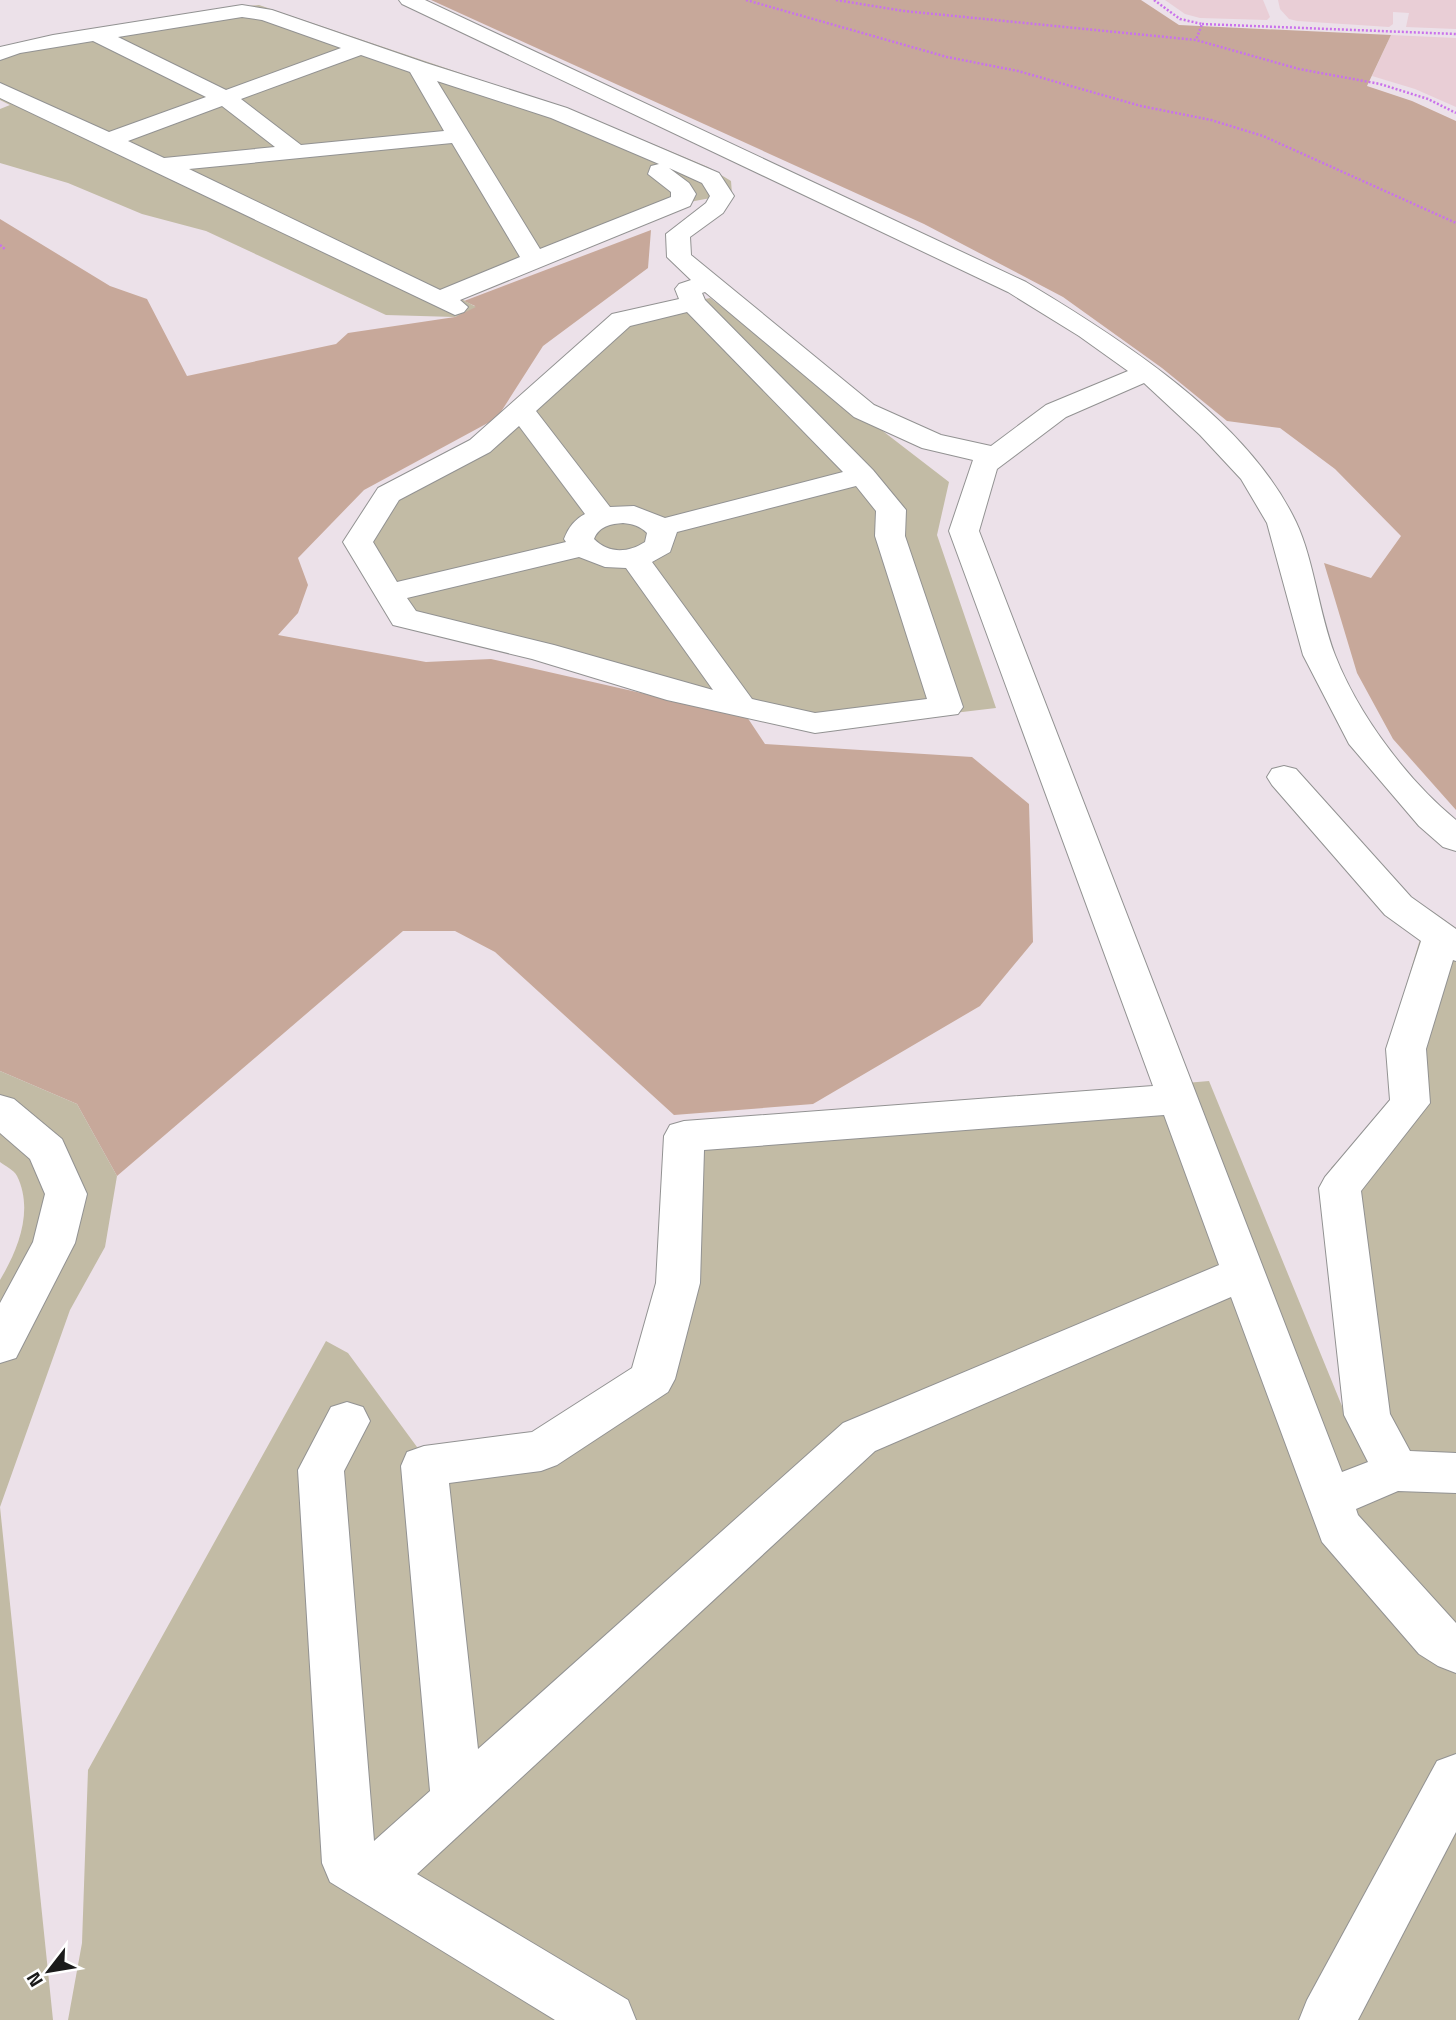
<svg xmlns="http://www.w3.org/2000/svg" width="1456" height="2020" viewBox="0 0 1456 2020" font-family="'Titillium Web',sans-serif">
  <rect width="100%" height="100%" fill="#ece1e9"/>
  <g fill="#e9ced6">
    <polygon points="1165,0 1263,0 1270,17 1267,20 1200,18 1185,14"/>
    <polygon points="1278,0 1456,0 1456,29 1406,27 1409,13 1393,12 1393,24 1389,27 1297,21 1289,19 1280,9"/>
    <polygon points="1391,35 1456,38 1456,107 1415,89 1372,76"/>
  </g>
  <g fill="#c7a89a">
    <polygon points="431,0 1141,0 1179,25 1391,35 1367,86 1412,101 1456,121 1456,810 1393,739 1357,673 1324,563 1371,578 1401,536 1335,469 1280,428 1227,421 1162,368 1063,297 924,224"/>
    <polygon points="0,219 110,286 147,299 187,376 336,344 348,333 455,317 475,306 464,301 651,230 648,268 543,346 497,418 364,490 298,558 308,585 298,613 278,635 426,662 491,659 747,717 765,744 972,757 1029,804 1033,942 980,1006 813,1104 674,1115 495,952 455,931 403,931 117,1176 77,1104 0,1071"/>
  </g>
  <g fill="#c2bba5">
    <polygon points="259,5 579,113 708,167 731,181 732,194 684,203 456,296 476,307 455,317 386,315 206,231 142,214 68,183 0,163 0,109 10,105 0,100 0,48 25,41 218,9"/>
    <polygon points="710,298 949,482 937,535 996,708 819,729 686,700 399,624 352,538 382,490 474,443 614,317"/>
    <polygon points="1429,909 1456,928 1456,2020 68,2020 82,1943 88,1770 326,1341 348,1353 417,1447 535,1437 642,1368 666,1304 674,1127 1209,1081 1353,1433 1331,1168 1400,1099 1388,1046"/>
    <path d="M0,1071L77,1104L117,1176L105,1247L70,1310L0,1507L53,2020H0V1280C18,1250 34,1210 17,1176C14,1170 5,1166 0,1162Z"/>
  </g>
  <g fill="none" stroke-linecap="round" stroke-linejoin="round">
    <defs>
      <g id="minor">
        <path d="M399,0H425L1026,282C1121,339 1247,419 1296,522C1314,560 1319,614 1335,655C1358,714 1407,780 1456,820V851L1443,847L1419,826L1349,744L1303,655L1267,523L1241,479L1200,435L1144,383L1066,417L997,469L979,531L1342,1472L1368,1462L1344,1415L1319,1188L1325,1177L1390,1100L1386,1049L1421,941L1385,915L1272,785L1267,777L1272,769L1284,766L1296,769L1411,897L1456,929V961L1453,960L1426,1049L1430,1103L1361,1191L1390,1414L1410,1451L1456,1453V1493L1398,1491L1356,1509L1358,1515L1456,1623V1673L1438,1666L1419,1654L1322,1542L1231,1297L875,1451L417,1874L628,2000L636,2020H555L330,1882L322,1863L298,1470L331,1407L347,1402L363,1407L370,1421L344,1471L374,1841L430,1791L401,1466L407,1452L424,1446L532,1432L632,1368L656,1283L664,1136L670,1125L684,1121L1153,1086L949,531L973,460L922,448L854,417L705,292L702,293L705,300L873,470L906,510L905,536L963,707L958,714L815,733L667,700L532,659L393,625L343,542L378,488L470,440L612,314L679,299L675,289L679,284L691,280L667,257L666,234L706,203L710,196L702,183L669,168L689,183L696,194L690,206L460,300L468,307L464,312L455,315L0,98V83L109,132L206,97L93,41L20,53L0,60V47L53,35L242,5L272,10L426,63L567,108L719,173L734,196L723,213L690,237L691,255L874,405L941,435L991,446L1046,405L1128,371L1079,336L1008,292L402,4ZM242,17L262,20L341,48L226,90L118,37ZM361,55L410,72L444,131L301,145L241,99ZM437,81L551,118L659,164L651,166L648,174L671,192V197L540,249ZM222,106L275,147L164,158L128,141ZM452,143L520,257L440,290L189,169ZM687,312L843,472L665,518L634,506L610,507L536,411L630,326ZM519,426L585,514C575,519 568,528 564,539L566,542L397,582L373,542L399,500L490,452ZM856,486L876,511L875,536L927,699L815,713L752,699L652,562L670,552L677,532ZM623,523C633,524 640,526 647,533L645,542C628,553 609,554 594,539C599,526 611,524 623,523ZM579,557L605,567L626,568L713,690L554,645L416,611L407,598ZM1164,1115L1219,1265L843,1423L478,1749L449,1483L541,1471L557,1465L668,1392L675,1379L700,1283L704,1150Z"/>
        <polygon points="0,1095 14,1099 62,1139 87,1194 75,1243 16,1358 0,1363 0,1303 33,1242 45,1194 30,1159 0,1133"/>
        <polygon points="1456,1754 1456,1832 1358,2020 1299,2020 1307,2000 1437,1761"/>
      </g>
    </defs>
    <use href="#minor" stroke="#929292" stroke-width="2"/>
    <g stroke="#c972ec" stroke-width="2.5" stroke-dasharray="2 2" stroke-linecap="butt">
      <polyline points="746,0 947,57 1018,71 1141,106 1211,120 1263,136 1456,223"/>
      <polyline points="836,0 904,11 1196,40 1299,69 1380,84 1428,99 1456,113"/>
      <polyline points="1154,0 1180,19 1202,24 1196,40"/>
      <polyline points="1202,24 1456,34"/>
      <polyline points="0,245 6,250"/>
    </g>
    <use href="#minor" fill="#fff" fill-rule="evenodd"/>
  </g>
  <g transform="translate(49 1971) rotate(239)" stroke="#ffffff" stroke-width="5" paint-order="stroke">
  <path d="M0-5L12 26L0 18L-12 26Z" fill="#1b1b1b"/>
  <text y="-10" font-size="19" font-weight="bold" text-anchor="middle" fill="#1b1b1b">N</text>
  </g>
</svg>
